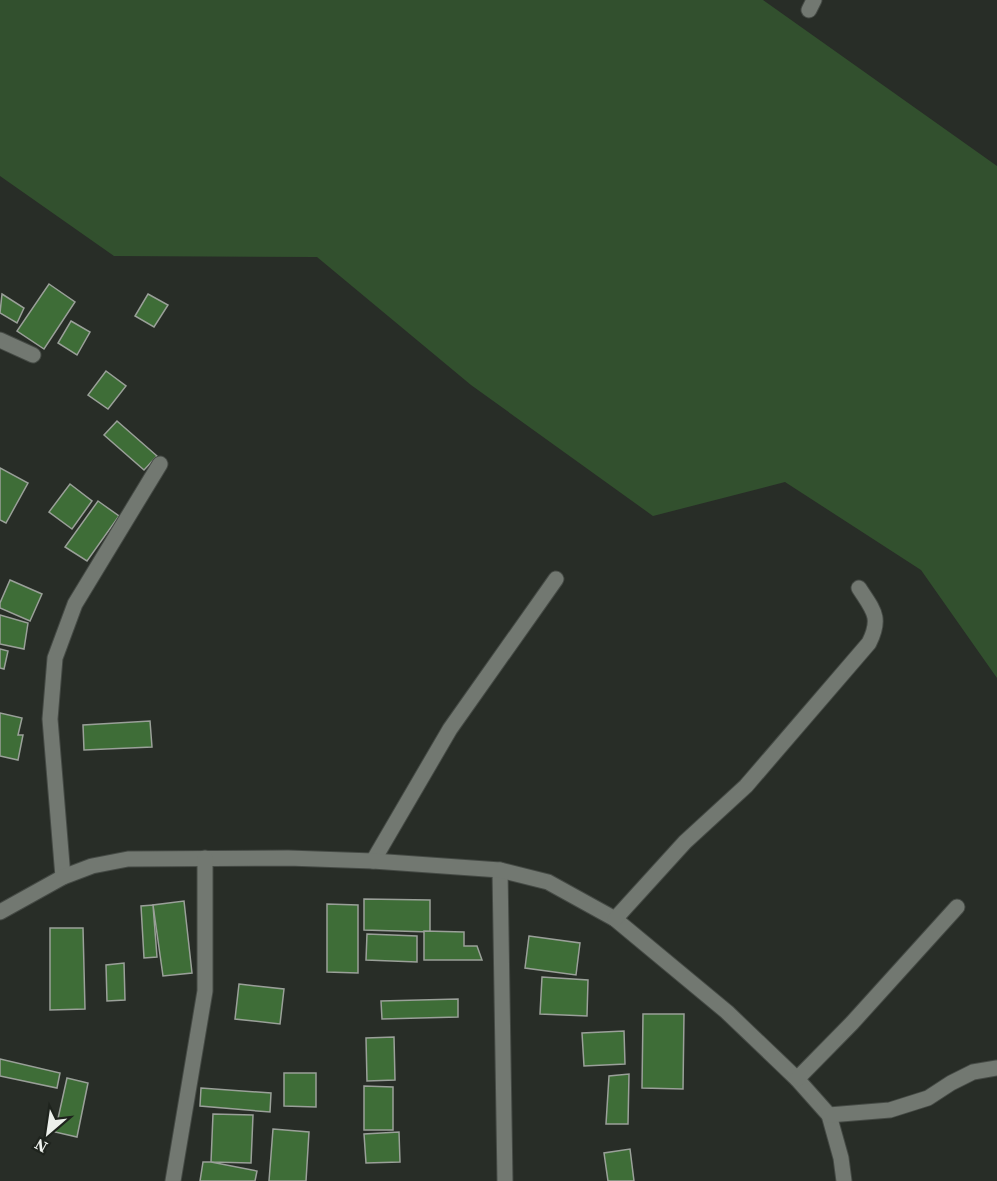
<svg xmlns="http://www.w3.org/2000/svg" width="997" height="1181" viewBox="0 0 997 1181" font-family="'Source Serif 4',serif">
  <rect width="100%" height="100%" fill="#282d27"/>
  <polygon fill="#32502e" points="0,0 763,0 997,166 997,678 921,570 785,482 653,516 471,385 317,257 114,256 0,176"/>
  <g fill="#3e6d37" stroke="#9aa099" stroke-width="1.5">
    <polygon points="49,284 75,302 44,349 17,331"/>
    <polygon points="2,294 24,308 17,323 0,313"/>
    <polygon points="148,294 168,305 154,327 135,316"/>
    <polygon points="71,321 90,332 77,355 58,343"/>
    <polygon points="106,371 126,386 108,409 88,395"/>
    <polygon points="117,421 157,456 144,470 104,435"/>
    <polygon points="0,468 28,483 6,523 0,520"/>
    <polygon points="70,484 92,501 72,529 49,512"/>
    <polygon points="98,501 119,516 87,561 65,547"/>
    <polygon points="10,580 42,594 30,621 0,608 0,603"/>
    <polygon points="0,615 28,623 24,649 0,644"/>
    <polygon points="0,649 8,651 4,669 0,668"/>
    <polygon points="0,713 22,718 18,735 23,735 18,760 0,756"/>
    <polygon points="150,721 152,747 84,750 83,725"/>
    <polygon points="364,899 430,900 430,932 364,930"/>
    <polygon points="184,901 192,973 163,976 153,905"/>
    <polygon points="327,904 358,905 358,973 327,972"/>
    <polygon points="153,905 157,957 144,958 141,906"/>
    <polygon points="50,928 83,928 85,1009 50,1010"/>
    <polygon points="424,931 464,932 464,946 477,946 482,960 424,960"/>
    <polygon points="367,934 417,936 417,962 366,960"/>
    <polygon points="529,936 580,943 576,975 525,968"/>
    <polygon points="124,963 125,1000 107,1001 106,965"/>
    <polygon points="542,977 588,980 587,1016 540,1014"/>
    <polygon points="239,984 284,989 280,1024 235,1019"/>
    <polygon points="458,999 458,1017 382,1019 381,1001"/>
    <polygon points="643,1014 684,1014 683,1089 642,1088"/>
    <polygon points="624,1031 625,1064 584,1066 582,1033"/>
    <polygon points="394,1037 395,1080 367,1081 366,1038"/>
    <polygon points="0,1059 60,1073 57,1088 0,1076"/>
    <polygon points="284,1073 316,1073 316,1107 284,1106"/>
    <polygon points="629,1074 628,1124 606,1124 609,1076"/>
    <polygon points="67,1078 88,1083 77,1137 55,1132"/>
    <polygon points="364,1086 393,1087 393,1130 364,1130"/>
    <polygon points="201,1088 271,1093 270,1112 200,1106"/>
    <polygon points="213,1114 253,1115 251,1163 211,1162"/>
    <polygon points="273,1129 309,1132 306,1181 269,1181"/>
    <polygon points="399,1132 400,1162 366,1163 364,1134"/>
    <polygon points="630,1149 634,1181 608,1181 604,1153"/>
    <polygon points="203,1162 211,1162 257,1171 255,1181 200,1181"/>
  </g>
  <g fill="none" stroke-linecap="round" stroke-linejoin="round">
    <defs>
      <g id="minor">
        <polyline points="809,10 814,0"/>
        <polyline points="0,340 33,355"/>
        <polyline points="373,861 450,729 556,579"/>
        <polyline points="500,870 505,1181"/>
        <polyline points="63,877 50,719 55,658 75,604 160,464"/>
        <polyline points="0,912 63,877 92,866 128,859 288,858 373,861 500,870 548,882 615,919 727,1012 797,1079 829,1115 841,1158 844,1181"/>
        <path d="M615,919L685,842L746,786L869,643C882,617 873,610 859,588"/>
        <polyline points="797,1079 852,1023 957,907"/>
        <polyline points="829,1115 890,1110 928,1098 951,1083 973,1072 997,1068"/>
        <polyline points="173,1181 205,991 205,858"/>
      </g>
    </defs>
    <use href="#minor" stroke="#454a45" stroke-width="17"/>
    <use href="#minor" stroke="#727871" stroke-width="15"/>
  </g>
  <g transform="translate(48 1133) rotate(209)" stroke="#1e231d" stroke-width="4.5" paint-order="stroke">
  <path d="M0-4.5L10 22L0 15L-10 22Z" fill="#edf0ec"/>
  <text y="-9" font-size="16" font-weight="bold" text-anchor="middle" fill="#edf0ec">N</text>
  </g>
</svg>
